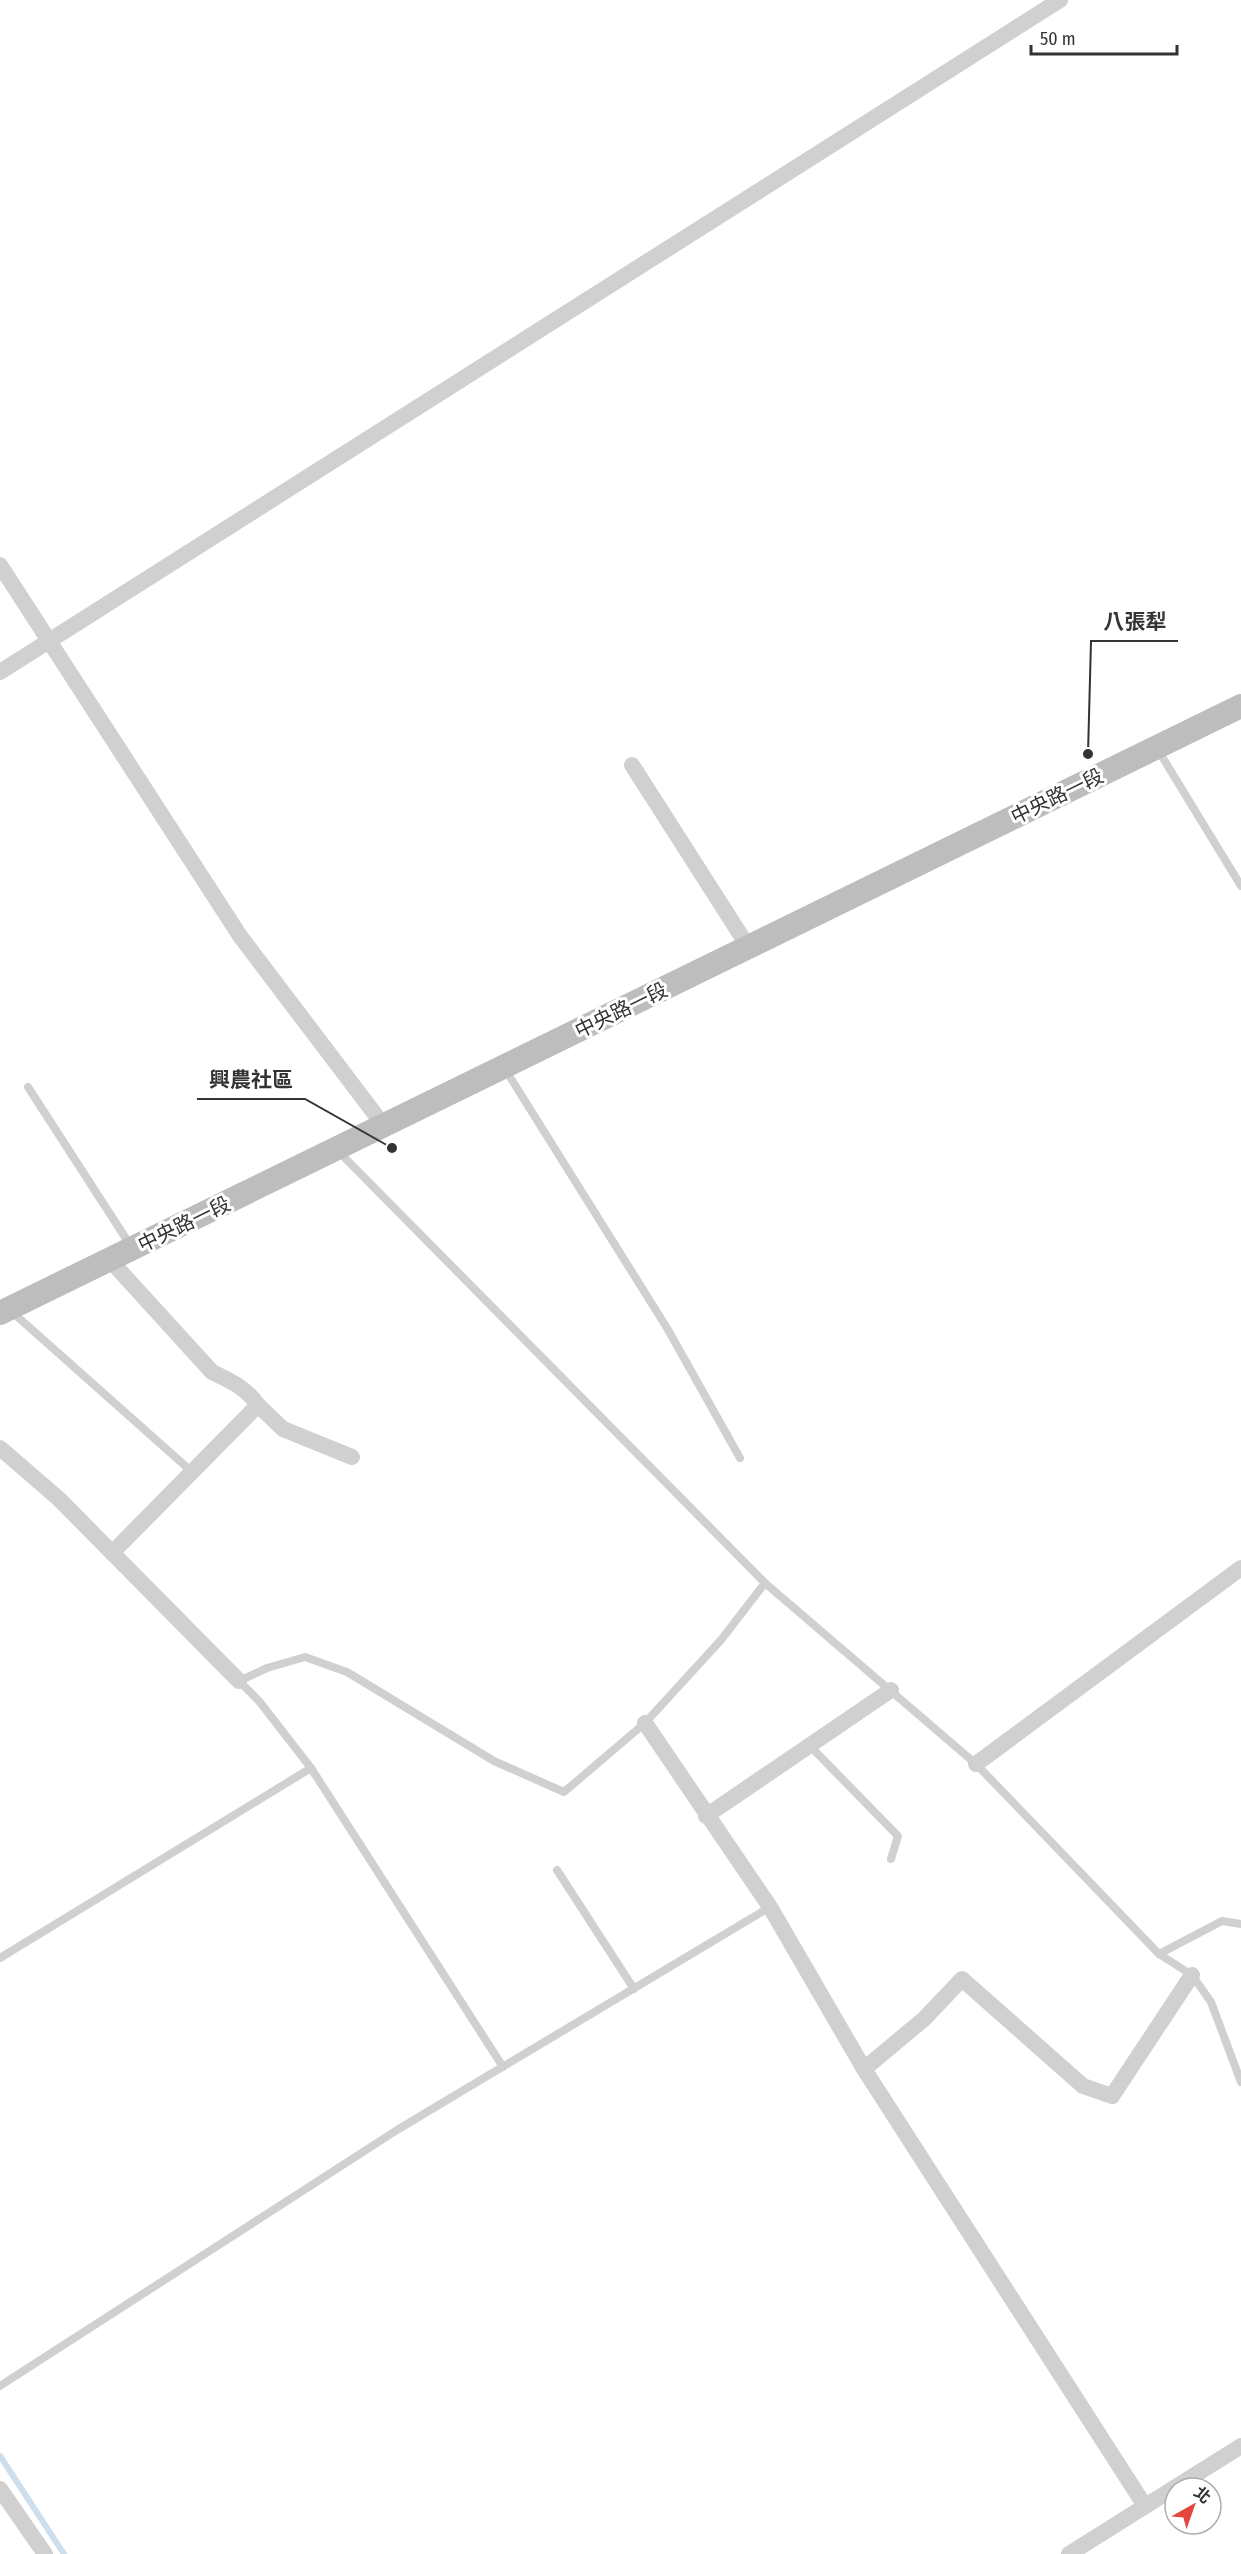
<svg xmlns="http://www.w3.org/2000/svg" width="1241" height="2554" viewBox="0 0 1241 2554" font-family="'Fira Sans Condensed','Noto Sans TC',sans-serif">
  <rect width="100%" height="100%" fill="#fff"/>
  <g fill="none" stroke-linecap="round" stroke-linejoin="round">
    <polyline stroke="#cfdeed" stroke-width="6" points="0,2456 64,2554"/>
    <g stroke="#d0d0d0" stroke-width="8">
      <polyline points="1158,750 1241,886"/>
      <polyline points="505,1069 667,1328 740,1458"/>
      <polyline points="28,1087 132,1248"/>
      <polyline points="338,1151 765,1583 976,1764 1159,1954 1192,1975 1211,2002 1241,2082"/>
      <polyline points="11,1311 191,1471"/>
      <polyline points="810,1746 898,1836 891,1859"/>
      <polyline points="557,1870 634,1989"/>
      <polyline points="1159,1954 1222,1921 1241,1924"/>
      <polyline points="0,1958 311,1768"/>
      <polyline points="503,2067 311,1768 259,1701 239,1681 267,1668 305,1657 347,1672 494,1761 564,1792 645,1723 721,1640 765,1583"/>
      <polyline points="0,2386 397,2130 770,1907"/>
    </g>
    <g stroke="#d0d0d0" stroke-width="16">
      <polyline points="0,565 240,936 384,1126"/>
      <polyline points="0,672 1060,0"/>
      <polyline points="632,765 749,948"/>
      <path d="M110,1260L212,1372C231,1381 246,1388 258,1405L112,1553"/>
      <polyline points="258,1405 283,1429 352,1457"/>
      <polyline points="0,1448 59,1499 239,1681"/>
      <polyline points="645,1723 770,1907 864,2069 1145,2506"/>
      <polyline points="976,1764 1241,1568"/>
      <polyline points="706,1816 891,1690"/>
      <polyline points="864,2069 924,2019 962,1979 1083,2086 1112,2096 1192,1975"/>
      <polyline points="0,2489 45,2554"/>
      <polyline points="1069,2554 1241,2446"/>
    </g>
    <polyline stroke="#bdbdbd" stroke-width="24" points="0,1313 1241,706"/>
  </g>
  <g text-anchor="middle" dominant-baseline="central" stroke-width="6" stroke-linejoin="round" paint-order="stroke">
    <g font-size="20" fill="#333" stroke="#fff">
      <text transform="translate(1057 796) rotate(-26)">中央路一段</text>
      <text transform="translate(621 1010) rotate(-26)">中央路一段</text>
      <text transform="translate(184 1224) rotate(-26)">中央路一段</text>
    </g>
  </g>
  <path fill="none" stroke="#333" stroke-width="2" d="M1088 754L1091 641H1178M392 1148L305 1099H197"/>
  <g fill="#333" stroke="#fff" stroke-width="2">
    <circle cx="1088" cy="754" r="6"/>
    <circle cx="392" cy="1148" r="6"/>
  </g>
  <g font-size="21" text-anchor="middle" font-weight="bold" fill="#333" stroke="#fff" stroke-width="6" stroke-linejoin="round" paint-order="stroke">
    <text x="1135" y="629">八張犁</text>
    <text x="251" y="1087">興農社區</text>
  </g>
  <g transform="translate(1193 2506) rotate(40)"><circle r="28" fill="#ffffff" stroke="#adadad" stroke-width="1.5"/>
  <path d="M0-4.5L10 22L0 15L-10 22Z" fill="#e2463d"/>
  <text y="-9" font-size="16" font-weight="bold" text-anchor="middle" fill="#333333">北</text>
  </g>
  <path d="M1031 45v9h146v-9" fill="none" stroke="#333333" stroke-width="3"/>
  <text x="1040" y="45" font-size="18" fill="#333333" stroke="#ffffff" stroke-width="4.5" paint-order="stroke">50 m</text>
</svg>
